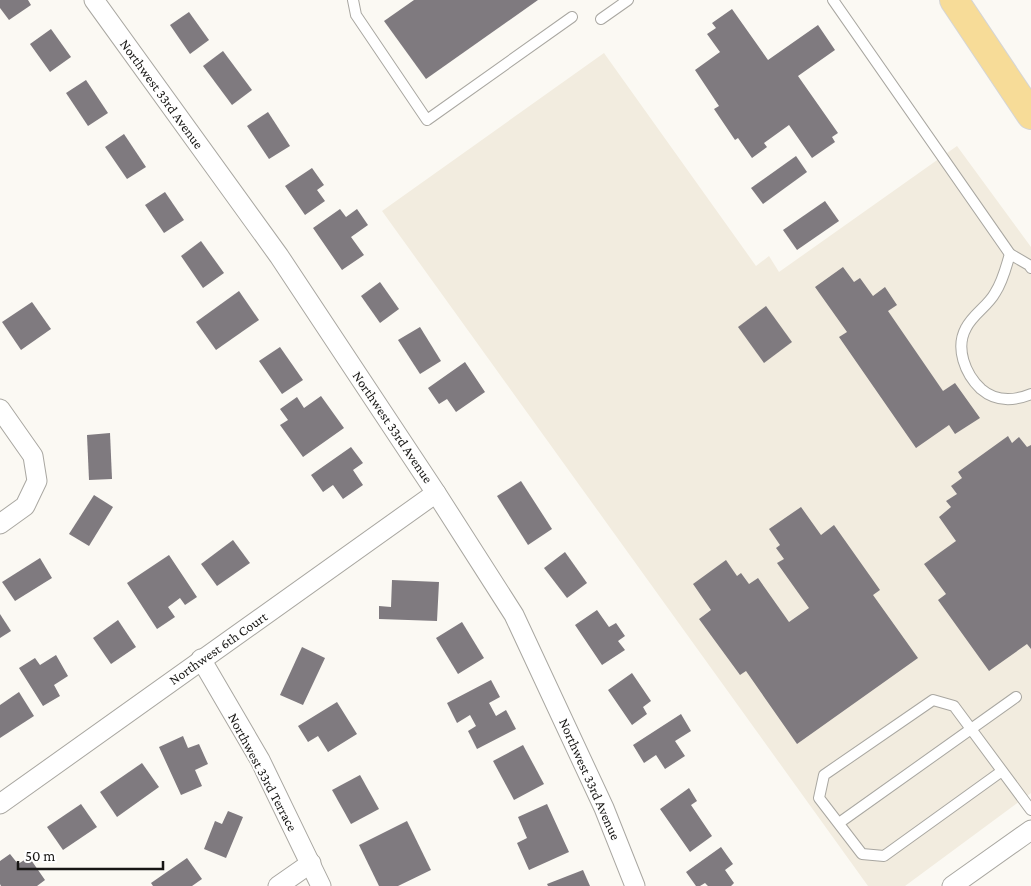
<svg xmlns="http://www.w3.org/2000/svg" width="1031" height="886" viewBox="0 0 1031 886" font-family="'Crimson Pro',serif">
  <rect width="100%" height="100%" fill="#fbf9f3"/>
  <polygon fill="#f2ecdf" points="604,53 756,266 769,256 779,272 957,146 1031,247 1031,793 905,886 868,886 382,211"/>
  <g fill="#7f7a7f">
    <polygon points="0,0 28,0 31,5 9,20 0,8"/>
    <polygon points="414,0 538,0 426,79 384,21"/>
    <polygon points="732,9 768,60 818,25 835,50 798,76 838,133 832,137 835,142 812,158 789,125 764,143 767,147 752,158 738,138 735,140 714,109 719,106 695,70 720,52 707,34 716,28 712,23"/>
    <polygon points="189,12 209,40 190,54 170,25"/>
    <polygon points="51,29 71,57 50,72 30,44"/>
    <polygon points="223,51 252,90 232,105 203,66"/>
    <polygon points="86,80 108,113 88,126 66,93"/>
    <polygon points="268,112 290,146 269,159 247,126"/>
    <polygon points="124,134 146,167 127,179 105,147"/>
    <polygon points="796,156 807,172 763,204 751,188"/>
    <polygon points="312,168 324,185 317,190 325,201 305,215 285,186"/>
    <polygon points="165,192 184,220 164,233 145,205"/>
    <polygon points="825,201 839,221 797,250 783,230"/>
    <polygon points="340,209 346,217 357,209 368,225 351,237 364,255 342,270 313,228"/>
    <polygon points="201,241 224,273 203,288 181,256"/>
    <polygon points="843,267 854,282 860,278 873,296 885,287 897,305 888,311 943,391 955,383 980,418 955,434 949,425 916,448 839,337 847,332 815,287"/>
    <polygon points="380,282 399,309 380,323 361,296"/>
    <polygon points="239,291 259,320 216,350 196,322"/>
    <polygon points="32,302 51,329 21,350 2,322"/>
    <polygon points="766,306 792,342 764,363 738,327"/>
    <polygon points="420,327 441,361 420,374 398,340"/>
    <polygon points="280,347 303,380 282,394 259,361"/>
    <polygon points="465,362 485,392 456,412 447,399 439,404 428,388"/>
    <polygon points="321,396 344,428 303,457 280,425 288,420 280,409 297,397 304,408"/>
    <polygon points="110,433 112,479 89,480 87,435"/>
    <polygon points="1008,436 1012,443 1019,437 1027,447 1031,445 1031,649 1027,644 989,671 938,600 946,594 924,564 956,541 939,517 951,507 946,501 957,494 951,486 962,478 958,472"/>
    <polygon points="351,447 363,463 353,470 363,485 343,499 333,485 323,492 311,475"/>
    <polygon points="521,481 552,529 528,545 497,496"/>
    <polygon points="94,495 113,507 89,546 69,534"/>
    <polygon points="801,507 821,535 834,525 880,590 873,595 918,658 797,744 746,671 740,675 699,619 711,610 693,584 726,560 737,576 741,573 749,584 758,578 789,622 809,608 777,563 784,559 776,548 780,545 769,529"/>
    <polygon points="233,540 250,563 217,586 201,564"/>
    <polygon points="565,552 587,583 567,598 544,568"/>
    <polygon points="169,555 197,597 185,605 180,598 168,607 175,617 157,629 127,583"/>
    <polygon points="40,558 52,578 15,601 2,582"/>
    <polygon points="392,580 439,582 437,621 379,619 379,606 391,607"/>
    <polygon points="597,610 609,627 616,623 625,636 618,641 625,650 602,665 575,625"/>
    <polygon points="0,614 11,631 0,638"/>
    <polygon points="118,620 136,647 111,664 93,638"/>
    <polygon points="462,622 484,658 458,674 436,638"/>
    <polygon points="302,647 325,658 303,705 280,695"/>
    <polygon points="56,655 68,676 54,685 60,696 43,706 19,668 35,658 40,665"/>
    <polygon points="632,673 651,701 643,707 647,714 632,725 608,690"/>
    <polygon points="491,680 500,697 489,703 496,716 506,710 516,729 477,749 468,731 476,726 470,715 457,723 447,703"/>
    <polygon points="19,692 34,716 0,738 0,705"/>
    <polygon points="337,702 357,734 328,752 318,736 308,742 298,726"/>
    <polygon points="681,714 691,731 675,741 685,756 665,769 656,755 644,763 633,745"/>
    <polygon points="183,736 188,748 199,744 208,764 195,770 202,786 181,795 159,747"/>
    <polygon points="523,745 544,784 514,800 493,761"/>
    <polygon points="142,763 159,787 117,817 100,792"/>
    <polygon points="360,775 379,809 351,824 332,790"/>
    <polygon points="689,788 697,801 691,805 712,836 690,852 660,809"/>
    <polygon points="81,804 97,827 63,850 47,827"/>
    <polygon points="547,804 569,852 529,870 517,843 527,838 518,817"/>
    <polygon points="228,811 243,817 226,858 204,849 215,821 222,824"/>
    <polygon points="407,821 431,870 398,886 379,886 359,845"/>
    <polygon points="721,847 733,864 725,870 734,883 731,886 708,886 705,883 700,886 696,886 686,872"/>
    <polygon points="10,854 18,864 29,857 45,880 37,886 1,886 0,884 0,861"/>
    <polygon points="187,858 202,879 192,886 153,886 151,883"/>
    <polygon points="583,870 590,886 548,886 547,884"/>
  </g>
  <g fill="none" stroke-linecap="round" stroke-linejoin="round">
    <defs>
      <g id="lane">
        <polyline points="353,0 356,15 427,120 572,17"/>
        <polyline points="833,0 1010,254 1029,265 1031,268"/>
        <polyline points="601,19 628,0"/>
        <path d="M1010,254C1006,267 1003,281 995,293C988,306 973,314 966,328C955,348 965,374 981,389C996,402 1014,401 1031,394"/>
        <polyline points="1002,771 884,856 862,854 819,798 824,775 933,700 954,706 1031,810"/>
        <polyline points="839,823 1016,697"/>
      </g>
      <g id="street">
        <polyline points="94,0 279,256 436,493 514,615 604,808 635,886"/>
        <polyline points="0,409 33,456 37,481 25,506 0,524"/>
        <polyline points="201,659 260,760 321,886"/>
        <polyline points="0,804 436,493"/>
        <polyline points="278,886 311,863"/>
        <polyline points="952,886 1031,830"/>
      </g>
      <polyline id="primary" points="954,0 1031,115"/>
    </defs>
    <use href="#lane" stroke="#a9a7a1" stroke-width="12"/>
    <use href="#street" stroke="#a9a7a1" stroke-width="21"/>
    <use href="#primary" stroke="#d5d5d5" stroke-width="30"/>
    <use href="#lane" stroke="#fff" stroke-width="10"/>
    <use href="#street" stroke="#fff" stroke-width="19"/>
    <use href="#primary" stroke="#f7dc98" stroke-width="28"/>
  </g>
  <g text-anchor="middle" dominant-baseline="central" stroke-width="4" stroke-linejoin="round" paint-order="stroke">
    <g font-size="14" fill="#171614" stroke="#fff">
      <text transform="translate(162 94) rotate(54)">Northwest 33rd Avenue</text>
      <text transform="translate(393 427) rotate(56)">Northwest 33rd Avenue</text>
      <text transform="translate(218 648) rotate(-35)">Northwest 6th Court</text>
      <text transform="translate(263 772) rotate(62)">Northwest 33rd Terrace</text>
      <text transform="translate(590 779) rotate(66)">Northwest 33rd Avenue</text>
    </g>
  </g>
  <path d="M18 861v8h145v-8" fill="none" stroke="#171614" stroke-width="2.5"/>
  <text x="25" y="861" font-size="15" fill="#171614" stroke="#ffffff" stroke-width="4" paint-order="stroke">50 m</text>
</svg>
